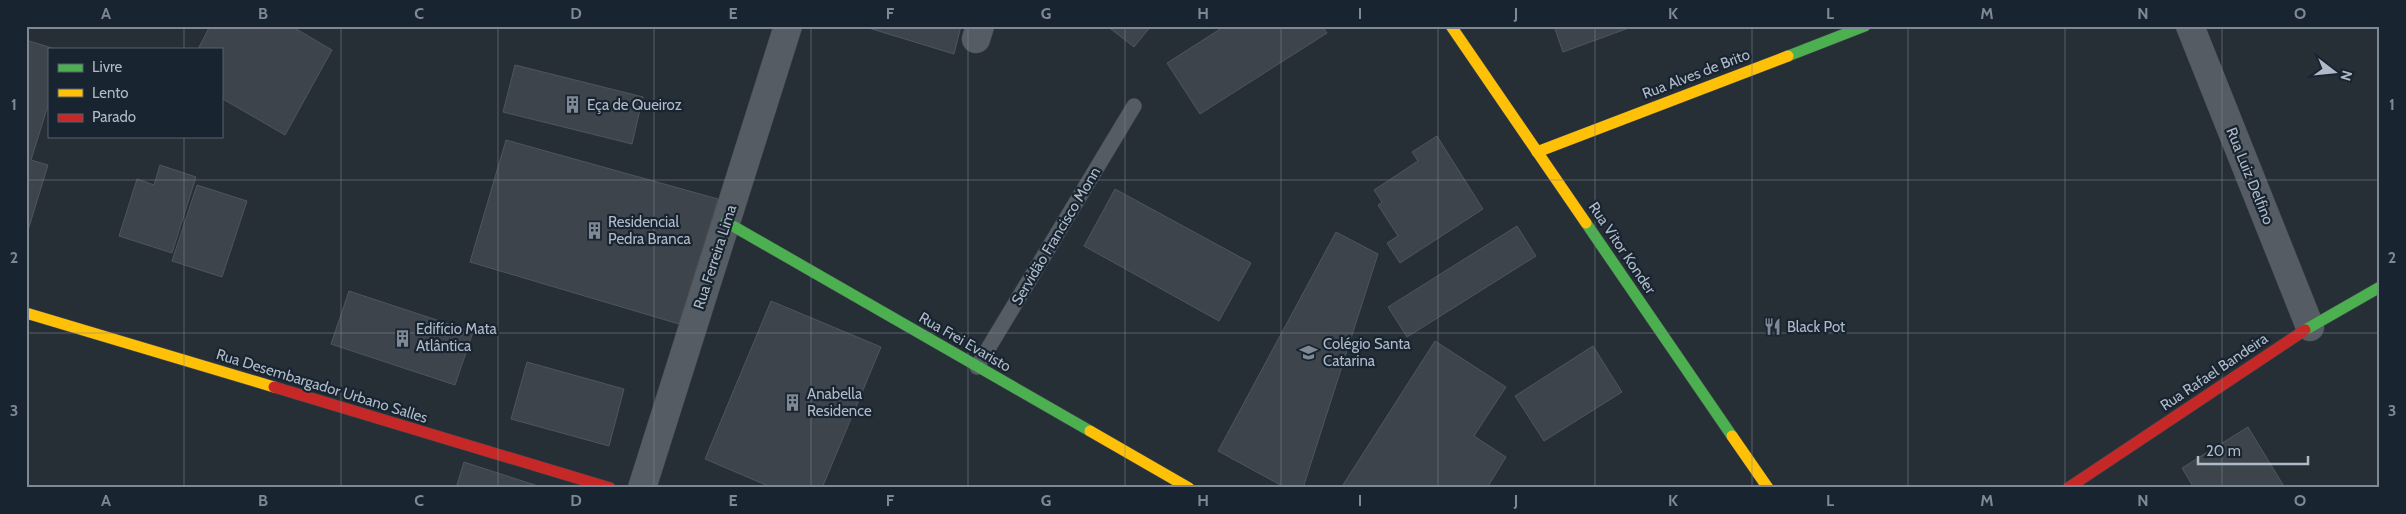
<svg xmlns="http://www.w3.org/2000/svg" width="2406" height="514" viewBox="0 0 2406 514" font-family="Cabin,sans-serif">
  <rect width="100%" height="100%" fill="#262e36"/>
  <g fill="#3e444c" stroke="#4e555e">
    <polygon points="210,26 291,26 332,50 285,135 221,98 221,49 198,49"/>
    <polygon points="862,26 961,26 954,54"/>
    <polygon points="1107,26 1151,26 1134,47"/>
    <polygon points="1225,26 1322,26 1327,33 1200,114 1167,63"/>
    <polygon points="1554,26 1634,26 1563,52"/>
    <polygon points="26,40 55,49 49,49 49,102 31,160 48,165 26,237"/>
    <polygon points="515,65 643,97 632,144 503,112"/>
    <polygon points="1437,136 1483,209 1400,263 1387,243 1398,236 1378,205 1382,202 1374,190 1418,161 1412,152"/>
    <polygon points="506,140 718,199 679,324 470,262"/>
    <polygon points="160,165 196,177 172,253 119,236 137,179 154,185"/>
    <polygon points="197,185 247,201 222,277 172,261"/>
    <polygon points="1115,189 1251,263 1219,321 1084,246"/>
    <polygon points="1517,226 1536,256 1407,337 1388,307"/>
    <polygon points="1336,232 1378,254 1303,488 1286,488 1218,451"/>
    <polygon points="349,291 473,332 455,385 331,344"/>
    <polygon points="771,301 881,347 822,488 773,488 705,459"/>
    <polygon points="1435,341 1506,387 1474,436 1506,457 1487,488 1341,488"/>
    <polygon points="1593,346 1622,392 1544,441 1515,396"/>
    <polygon points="527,362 624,389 609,446 511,419"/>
    <polygon points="2248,427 2285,488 2194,488 2182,468"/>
    <polygon points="464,462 544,488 456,488"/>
  </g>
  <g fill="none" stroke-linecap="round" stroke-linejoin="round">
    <defs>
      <polyline id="lane" points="977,367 1134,106"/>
      <g id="street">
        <polyline points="2190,26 2310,327"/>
        <polyline points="976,39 980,26"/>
        <polyline points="642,488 788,26"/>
      </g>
      <g id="fast">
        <polyline points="1788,56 1865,26"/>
        <polyline points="726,222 1090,431"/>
        <polyline points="1586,223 1732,436"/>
        <polyline points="2305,330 2380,287"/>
      </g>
      <g id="slow">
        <polyline points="1451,26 1586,223"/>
        <polyline points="1537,152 1788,56"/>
        <polyline points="26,313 274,387"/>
        <polyline points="1090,431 1189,488"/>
        <polyline points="1732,436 1768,488"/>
      </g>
      <g id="jam">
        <polyline points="274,387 610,488"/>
        <polyline points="2068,488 2305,330"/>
      </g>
    </defs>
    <use href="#lane" stroke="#43484e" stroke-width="16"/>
    <use href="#street" stroke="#43484e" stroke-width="29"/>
    <use href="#fast" stroke="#43484e" stroke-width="12"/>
    <use href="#slow" stroke="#43484e" stroke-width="12"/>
    <use href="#jam" stroke="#43484e" stroke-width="12"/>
    <use href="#lane" stroke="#565c64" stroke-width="15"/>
    <use href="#street" stroke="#565c64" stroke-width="28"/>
    <use href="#fast" stroke="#4caf50" stroke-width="11"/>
    <use href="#slow" stroke="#ffc107" stroke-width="11"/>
    <use href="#jam" stroke="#c62828" stroke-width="11"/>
  </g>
  <path fill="none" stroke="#7f8995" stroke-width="1" stroke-opacity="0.55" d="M184,26V49M341,26V488M498,26V488M654,26V488M811,26V488M968,26V488M1125,26V488M1281,26V488M1438,26V488M1595,26V488M1752,26V488M1908,26V488M2065,26V488M2222,26V488M184,136V488M26,180H2380M26,333H2380"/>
  <defs>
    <symbol id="building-bare" viewBox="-9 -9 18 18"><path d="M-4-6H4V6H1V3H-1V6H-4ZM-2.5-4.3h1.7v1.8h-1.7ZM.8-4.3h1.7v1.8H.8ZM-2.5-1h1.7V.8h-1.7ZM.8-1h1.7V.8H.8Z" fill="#7f8995" stroke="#192431" stroke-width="2.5" paint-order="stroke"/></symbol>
    <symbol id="restaurant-bare" viewBox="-9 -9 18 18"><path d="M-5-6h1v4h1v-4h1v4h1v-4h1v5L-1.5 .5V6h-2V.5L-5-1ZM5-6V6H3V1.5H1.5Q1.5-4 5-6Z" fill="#7f8995" stroke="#192431" stroke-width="2.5" paint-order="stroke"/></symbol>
    <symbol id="school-bare" viewBox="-9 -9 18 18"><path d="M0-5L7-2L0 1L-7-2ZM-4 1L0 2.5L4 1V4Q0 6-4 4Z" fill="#7f8995" stroke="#192431" stroke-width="2.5" paint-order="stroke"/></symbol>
  </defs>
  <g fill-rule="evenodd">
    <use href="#building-bare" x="560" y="92" width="25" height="25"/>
    <use href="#building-bare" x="582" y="218" width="25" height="25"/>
    <use href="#restaurant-bare" x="1760" y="314" width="25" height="25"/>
    <use href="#building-bare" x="390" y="326" width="25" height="25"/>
    <use href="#school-bare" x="1296" y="340" width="25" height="25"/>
    <use href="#building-bare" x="780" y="390" width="25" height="25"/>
  </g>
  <g text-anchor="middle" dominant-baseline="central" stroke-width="4.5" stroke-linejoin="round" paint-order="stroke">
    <g font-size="15" fill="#afbac8" stroke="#192431">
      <text transform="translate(1696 74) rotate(-21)">Rua Alves de Brito</text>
      <text transform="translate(2250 176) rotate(68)">Rua Luiz Delfino</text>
      <text transform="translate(1056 236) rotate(-59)">Servidão Francisco Monn</text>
      <text transform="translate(1622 248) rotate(56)">Rua Vitor Konder</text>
      <text transform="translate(715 257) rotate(-72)">Rua Ferreira Lima</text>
      <text transform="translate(965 342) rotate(30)">Rua Frei Evaristo</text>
      <text transform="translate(2214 372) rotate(-34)">Rua Rafael Bandeira</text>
      <text transform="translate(322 386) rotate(17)">Rua Desembargador Urbano Salles</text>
    </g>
    <g font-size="15" fill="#afbac8" stroke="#192431" text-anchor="start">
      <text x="587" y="105">Eça de Queiroz</text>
      <text x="608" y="222">Residencial<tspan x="608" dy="17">Pedra Branca</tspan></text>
      <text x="1787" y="327">Black Pot</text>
      <text x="416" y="329">Edifício Mata<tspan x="416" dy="17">Atlântica</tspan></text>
      <text x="1323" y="344">Colégio Santa<tspan x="1323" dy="17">Catarina</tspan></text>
      <text x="807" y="394">Anabella<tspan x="807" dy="17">Residence</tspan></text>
    </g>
  </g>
  <rect width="2406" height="514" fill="none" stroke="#192431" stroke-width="55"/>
  <rect x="48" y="48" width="175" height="90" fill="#192431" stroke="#55606d"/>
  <rect x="58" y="64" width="25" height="8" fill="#4caf50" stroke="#55606d"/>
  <text x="92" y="72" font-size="15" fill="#afbac8">Livre</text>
  <rect x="58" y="89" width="25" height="8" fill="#ffc107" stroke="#55606d"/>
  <text x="92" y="98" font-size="15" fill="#afbac8">Lento</text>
  <rect x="58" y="114" width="25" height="8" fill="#c62828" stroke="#55606d"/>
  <text x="92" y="122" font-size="15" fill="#afbac8">Parado</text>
  <g transform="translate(2334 72) rotate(106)" stroke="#192431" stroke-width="4" paint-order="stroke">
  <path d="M0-4L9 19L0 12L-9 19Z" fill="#afbac8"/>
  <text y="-8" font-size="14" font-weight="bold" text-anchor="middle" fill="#afbac8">N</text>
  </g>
  <path d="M2198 456v8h110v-8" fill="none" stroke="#afbac8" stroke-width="2.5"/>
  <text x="2206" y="456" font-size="15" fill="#afbac8" stroke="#192431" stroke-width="4" paint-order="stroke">20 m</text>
  <rect x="28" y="28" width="2350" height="458" fill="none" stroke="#7f8995" stroke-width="2"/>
  <g font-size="16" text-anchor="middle" font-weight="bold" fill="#7f8995">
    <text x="106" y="19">A</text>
    <text x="263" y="19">B</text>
    <text x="419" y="19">C</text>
    <text x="576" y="19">D</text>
    <text x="733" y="19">E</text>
    <text x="890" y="19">F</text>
    <text x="1046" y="19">G</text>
    <text x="1203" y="19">H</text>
    <text x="1360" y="19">I</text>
    <text x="1516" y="19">J</text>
    <text x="1673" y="19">K</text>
    <text x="1830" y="19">L</text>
    <text x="1987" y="19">M</text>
    <text x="2143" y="19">N</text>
    <text x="2300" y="19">O</text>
    <text x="14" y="110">1</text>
    <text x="2392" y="110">1</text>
    <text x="14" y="263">2</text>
    <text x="2392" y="263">2</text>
    <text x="14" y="416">3</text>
    <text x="2392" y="416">3</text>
    <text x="106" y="506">A</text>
    <text x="263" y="506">B</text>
    <text x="419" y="506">C</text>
    <text x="576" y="506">D</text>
    <text x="733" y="506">E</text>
    <text x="890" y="506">F</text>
    <text x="1046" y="506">G</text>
    <text x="1203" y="506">H</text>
    <text x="1360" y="506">I</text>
    <text x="1516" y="506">J</text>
    <text x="1673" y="506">K</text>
    <text x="1830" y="506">L</text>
    <text x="1987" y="506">M</text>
    <text x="2143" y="506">N</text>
    <text x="2300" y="506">O</text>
  </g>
</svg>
